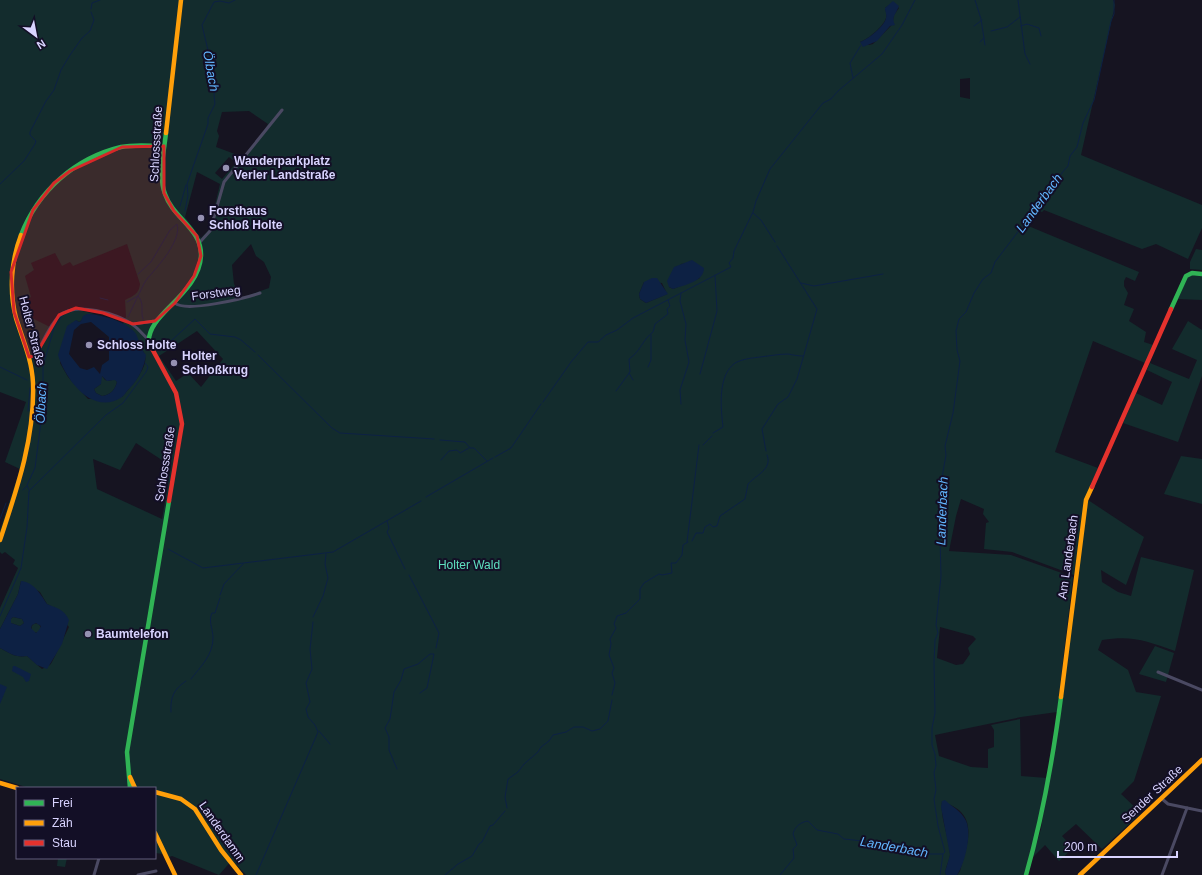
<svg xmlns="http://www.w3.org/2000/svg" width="1202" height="875" viewBox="0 0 1202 875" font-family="Arial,sans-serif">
  <rect width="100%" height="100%" fill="#161421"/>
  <g fill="#132c2d" fill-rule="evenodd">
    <path d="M0,0H1113L1115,5L1081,155L1202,205V228L1188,259L1156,244L1142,249L1044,210L1042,212L1036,210L1026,225L1139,272L1135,281L1126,277L1124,281V286L1128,293L1124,305L1134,309L1129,321L1146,332L1144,342L1153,345L1145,363L1093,341L1055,452L1098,468L1085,500L1074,575L1012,552L984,549L986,523L989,522L983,514L984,509L961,499L956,516L949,551L1011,555L1073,577L1057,712L1021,717L935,735L939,756L971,767L988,768V749L994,747V730L991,725L1020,719L1021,776L1047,778L1037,829L1024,875H957L960,871C965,851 978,822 956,808C952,805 946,803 942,801C940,819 949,836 950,854C950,861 944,868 946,875H246L232,860L219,875L172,856L166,858L163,854L155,853V788H29L0,779V648C9,653 16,658 27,656L42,669L50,665L52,662L69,627L51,606L47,604L40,592L21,581L18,594L0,629V608L18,568L13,564L15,560L5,552L2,554L0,552V530L20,469L5,462L26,402L0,392ZM893,2L899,8L894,15L892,25L873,44L869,45L860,42C867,40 884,26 886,18C887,15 886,11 885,8ZM970,78V99L960,97V79ZM249,111L268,124L262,134L243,157L216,147L219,136L217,131L222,112ZM229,157L236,163L222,179L215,173ZM197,172L220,184L209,230L201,238L185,217ZM127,244L140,284C139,294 133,296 125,300L126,317L123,324C132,328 135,334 138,343C139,347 143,350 144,353C151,366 129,388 122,397L88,399L68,377L60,363L76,320L79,322C87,316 83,313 96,315C75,307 65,309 52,328L22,313L20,303L31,297L25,276L34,270L31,263L55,253L62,266L70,262L73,266ZM251,244L256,256L264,262L271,277L269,288L241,298L234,284L232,265ZM687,263L700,278L673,289L669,287L681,264ZM644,282L662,283L667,294L646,303L640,299L639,294ZM197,331L223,359L201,387L188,373L176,381L159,356ZM136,443L171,466L162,519L97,489L93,459L120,470ZM940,627L973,636L976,639L968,648L970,654L963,664L956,665L937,658Z"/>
    <polygon points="1196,249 1202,250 1202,270 1190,269 1190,262"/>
    <polygon points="1193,274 1202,275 1202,300 1178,299 1187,278"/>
    <polygon points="1188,321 1202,330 1202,376 1178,442 1123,423 1136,393 1162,405 1172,382 1147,370 1150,363 1189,379 1197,360 1172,349"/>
    <path d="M102,376L105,380L109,381L115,379L117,382C115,390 110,395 102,396L96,393L94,389L101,384L100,377Z"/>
    <polygon points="1181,456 1202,459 1202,504 1164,494"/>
    <path d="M1088,500L1144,537L1126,585L1101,570L1102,582L1118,592L1131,596L1141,557L1194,570L1175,651C1146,641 1133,635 1102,640L1098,650L1128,670L1136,692L1161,696L1134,781L1121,794L1141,813L1102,849L1076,824L1062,836L1073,848L1059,861L1045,845L1032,858L1041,829Z"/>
    <polygon points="13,617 22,619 24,623 20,626 11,623 11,619"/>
    <circle cx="36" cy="628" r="4.5"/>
    <polygon points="1155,646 1174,653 1166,682 1139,674"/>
    <polygon points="58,858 67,858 65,867 57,866"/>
  </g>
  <g fill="#0d2144" fill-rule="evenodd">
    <path d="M893,1L899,6C896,14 891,17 895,25L890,26L877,41L863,47L860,42C867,40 885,26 886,18C887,14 885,12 885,8Z"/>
    <path d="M692,260L704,268C704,282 684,285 673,289L669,287L667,281L674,267Z"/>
    <polygon points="652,278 657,278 668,294 646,303 640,299 639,294 644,282"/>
    <path d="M87,314C100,314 129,322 136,334C140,342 140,348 146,355C144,368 139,378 130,388C127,390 125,395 122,397C93,417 65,379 58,355L67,326L76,320L79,322L81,321L83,316ZM91,322L109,337V360L102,365L100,374L94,367L87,370L80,368L69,354L74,330L81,324ZM102,376L107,381L115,380L117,382C115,390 110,395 102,396L96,393L94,389L101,384Z"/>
    <path d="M21,581C34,582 41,595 47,604C57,608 64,609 69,620L62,644L47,669L37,665L27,656C16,658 9,653 0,648V629L18,594ZM13,617L22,619L24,623L20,626L11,623V619ZM36,623L41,626L39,630L36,633L31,628L32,625Z"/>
    <polygon points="13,666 15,666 31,674 29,681 26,682 23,677 12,671"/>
    <polygon points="0,684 7,687 0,704"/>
    <path d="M945,800C952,807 960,810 965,819C973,831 965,864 957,875H946L945,872L950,855L941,807L942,801Z"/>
  </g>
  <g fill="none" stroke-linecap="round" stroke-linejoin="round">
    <g stroke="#0d2144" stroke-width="1">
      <polyline points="975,0 981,19 985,45"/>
      <polyline points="1018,0 1025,54 1030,64"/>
      <polyline points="91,9 92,3 100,0"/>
      <polyline points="974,26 982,20"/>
      <polyline points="1021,26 1027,24 1039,28 1041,36"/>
      <polyline points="991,31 1007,27 1020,17"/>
      <polyline points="980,42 984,38"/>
      <polyline points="853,78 850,63 861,45"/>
      <polyline points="0,184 24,161 35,144 36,141 30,135 30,132 46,101 54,90 61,70 70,55 82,38 90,31 94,20 91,12"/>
      <polyline points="180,206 186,185"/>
      <polyline points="185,211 188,195 187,184 208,124 208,118 215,104 214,95 216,84 202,25 214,2 220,1 229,3 235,0"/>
      <polyline points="753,213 761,220 775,242"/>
      <path d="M138,274L151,262L170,230L177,224C182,241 157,267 147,279C143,284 141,291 138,296C145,304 140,311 143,319"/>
      <polyline points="801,283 814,286 883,274"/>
      <polyline points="100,298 108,300"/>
      <polyline points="127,302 138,296"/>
      <polyline points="128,317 138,296"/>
      <polyline points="160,351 195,319 210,334 235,337 241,340 255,352"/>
      <polyline points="258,355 332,428 340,433 434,439"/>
      <polyline points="0,367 27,380"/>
      <polyline points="648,367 651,360 651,335"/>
      <polyline points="629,373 633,380"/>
      <polyline points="700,374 717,311 715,275"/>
      <path d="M616,391L630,372L629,359C640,352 643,339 653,332L655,324L668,314L667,309L670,306L668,300"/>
      <polyline points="543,402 571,362 588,342 598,342 606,335 617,330 633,318 731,267 729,263 733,258 734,251 753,212 756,201 770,169 823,103 831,99 838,91 882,54 902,25 915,0"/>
      <polyline points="681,404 680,390 689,362 685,340 686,324 680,301 681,293"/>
      <polyline points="28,411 30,388"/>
      <path d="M713,433L723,427C721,409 717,376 735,363C742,359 752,358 760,357C769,356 779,354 788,354C793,355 798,356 803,356"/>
      <polyline points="440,440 465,442 470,448 474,448 487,461"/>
      <polyline points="703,445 712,436"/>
      <polyline points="766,451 762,429 778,404 788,397 797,379 817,309 777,246"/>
      <polyline points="495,457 511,448 541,404"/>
      <polyline points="441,460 449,451 457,450 460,453 469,448"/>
      <polyline points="23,490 27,486"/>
      <polyline points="29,490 27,485 35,468 43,406 43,366 54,328 62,316"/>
      <polyline points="426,497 493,458"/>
      <polyline points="0,519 6,503"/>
      <polyline points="387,521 389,528 387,532 405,569"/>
      <path d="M692,541L696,533H703L705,527L710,524L713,527L717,526L720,516L745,499L748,484C756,475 773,469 767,455"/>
      <polyline points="687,542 699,445"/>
      <polyline points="168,549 203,568 333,552 421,501"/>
      <polyline points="409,575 439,633 436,648"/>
      <polyline points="220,595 224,584 243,564"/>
      <polyline points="0,616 21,568 27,527 29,491 106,415 123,403 146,372 148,367 145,363"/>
      <polyline points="313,617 323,596 328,578 325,564 326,554"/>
      <path d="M191,679C201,666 213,655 213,638C213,629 208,621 212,613H215L220,598"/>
      <polyline points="612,695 615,683 612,673 614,668 609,655 611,644 610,639 616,628 614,624 617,616 626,613 640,599 640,589 644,583 659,574 662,575 672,573 671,563 676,563 682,555 683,545 688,542"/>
      <path d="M171,712C170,697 174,689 186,681"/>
      <polyline points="319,731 330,744"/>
      <polyline points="397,769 389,750 389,737 385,728 390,719 394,692 401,680 404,669 418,664 430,654 434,654 427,688 420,693"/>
      <polyline points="507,808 505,797 508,779 518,772 524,764 538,752 541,747 549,741 553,735 566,732 574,727 583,727 592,731 600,729 608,721 612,700"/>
      <polyline points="256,875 318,732 315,725 308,717 306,709 310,702 306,683 312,669 310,649 313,622"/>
      <polyline points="445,875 458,864 472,856 479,844 482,842 490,826 493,825 505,811"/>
      <path d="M780,875L794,858L793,849L797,845L793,834C795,826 801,822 808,821L817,830L838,834L844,839L872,842L882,846L926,854H943L945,852L938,826L934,799L936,790L934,772L936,766L935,754L932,745V728L935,713L934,663L935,640L938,633L936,625L941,576L940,538L941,483L946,455L945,446L953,413L960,361L957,350L956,331L959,319L966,312L974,293L983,279L991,273L995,262L1036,208C1049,196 1056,178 1068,166L1070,156L1077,147L1083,123L1094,100L1111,21L1114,14V0"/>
      <polyline points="940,875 943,854"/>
    </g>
    <g stroke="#4a4962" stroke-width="3">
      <polyline points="200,242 210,231 224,182 282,110"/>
      <path d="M175,303C185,313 246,298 260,293"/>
      <polyline points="133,324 155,321"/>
      <path d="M29,357L35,356C43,343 48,327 59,316C74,301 118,313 133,325C139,329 143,335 149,340"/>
      <polyline points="1158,672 1202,690"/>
      <polyline points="1161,798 1168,804 1202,811"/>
      <polyline points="94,875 99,858"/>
      <polyline points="138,875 156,871"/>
      <polyline points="1162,875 1187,808"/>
    </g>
    <g stroke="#30b455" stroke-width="4.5">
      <path d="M21,235C38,191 75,158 121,147C135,144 150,146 164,146"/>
      <polyline points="1171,309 1186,276 1192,273 1202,274"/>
      <path d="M149,343C146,314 199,295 201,256C202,229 173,218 165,194C158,176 164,152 166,133"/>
      <polyline points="130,788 127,752 169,501"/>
      <path d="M1026,875C1043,816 1053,758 1061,697"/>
    </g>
    <g stroke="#ff9f0a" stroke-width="4.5">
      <polyline points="166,133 181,0"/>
      <path d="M0,540C17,489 35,437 33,383C32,360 23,340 16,318C9,291 11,261 21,235"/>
      <polyline points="1061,697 1086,500 1092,487"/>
      <polyline points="130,777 135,788"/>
      <polyline points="0,783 17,788"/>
      <polyline points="155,792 181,799 195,809 221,850 241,875"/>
      <polyline points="155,833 175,875"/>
      <polyline points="1080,875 1202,760"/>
    </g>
    <g stroke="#e5322d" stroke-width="4.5">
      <polyline points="149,343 176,393 182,424 169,501"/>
      <polyline points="1092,487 1171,309"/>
    </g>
  </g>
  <path fill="#d62828" fill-opacity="0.2" stroke="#d62828" stroke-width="3" stroke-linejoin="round" d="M164,146V193L174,211L197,236L201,256L194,276L175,303L155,321L133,324L103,313L76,308L59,315L35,356L29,357L14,312L11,272L33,210L54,183L70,171L122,147Z"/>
  <g fill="#9591b1" stroke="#130f26" stroke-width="1.5">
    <circle cx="226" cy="168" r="4"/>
    <circle cx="201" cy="218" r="4"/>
    <circle cx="89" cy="345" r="4"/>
    <circle cx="174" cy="363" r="4"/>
    <circle cx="88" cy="634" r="4"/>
  </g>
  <g text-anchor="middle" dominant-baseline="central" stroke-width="4" stroke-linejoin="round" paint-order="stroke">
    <g font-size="12" fill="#d9d4ff" stroke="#130f26">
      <text transform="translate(156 144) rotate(-87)">Schlossstraße</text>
      <text transform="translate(216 293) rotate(-8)">Forstweg</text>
      <text transform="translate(32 331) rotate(75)">Holter Straße</text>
      <text transform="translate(165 464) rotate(-81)">Schlossstraße</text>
      <text transform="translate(1068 557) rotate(-82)">Am Landerbach</text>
      <text transform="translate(1152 794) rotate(-43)">Sender Straße</text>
      <text transform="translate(222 832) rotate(55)">Landerdamm</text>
    </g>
    <g font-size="12" font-weight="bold" fill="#d9d4ff" stroke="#130f26" text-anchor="start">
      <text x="234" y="161">Wanderparkplatz<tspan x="234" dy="14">Verler Landstraße</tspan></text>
      <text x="209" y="211">Forsthaus<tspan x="209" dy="14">Schloß Holte</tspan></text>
      <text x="97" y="345">Schloss Holte</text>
      <text x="182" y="356">Holter<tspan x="182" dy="14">Schloßkrug</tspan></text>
      <text x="96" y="634">Baumtelefon</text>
    </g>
    <g font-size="12" fill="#5fe0c0" stroke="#130f26">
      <text x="469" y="565">Holter Wald</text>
    </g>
    <g font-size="13" font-style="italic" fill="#62b6ff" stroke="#130f26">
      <text transform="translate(211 71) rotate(80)">Ölbach</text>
      <text transform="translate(1039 203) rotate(-54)">Landerbach</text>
      <text transform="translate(41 403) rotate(-87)">Ölbach</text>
      <text transform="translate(942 511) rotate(-88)">Landerbach</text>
      <text transform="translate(894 847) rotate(10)">Landerbach</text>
    </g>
  </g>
  <rect x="16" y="787" width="140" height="72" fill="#130f26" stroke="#625e7d"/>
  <rect x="24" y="800" width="20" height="6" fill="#30b455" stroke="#625e7d"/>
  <text x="52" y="807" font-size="12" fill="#d9d4ff">Frei</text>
  <rect x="24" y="820" width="20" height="6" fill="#ff9f0a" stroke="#625e7d"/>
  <text x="52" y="827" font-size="12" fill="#d9d4ff">Zäh</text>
  <rect x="24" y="840" width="20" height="6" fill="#e5322d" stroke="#625e7d"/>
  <text x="52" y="847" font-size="12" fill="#d9d4ff">Stau</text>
  <g transform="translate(36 36) rotate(148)" stroke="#130f26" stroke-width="3" paint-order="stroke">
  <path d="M0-3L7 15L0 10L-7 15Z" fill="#d9d4ff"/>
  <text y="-6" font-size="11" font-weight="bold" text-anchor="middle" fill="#d9d4ff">N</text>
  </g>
  <path d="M1058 851v6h119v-6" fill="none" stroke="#d9d4ff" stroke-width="2"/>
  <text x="1064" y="851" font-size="12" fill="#d9d4ff" stroke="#130f26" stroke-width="3" paint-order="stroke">200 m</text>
</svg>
